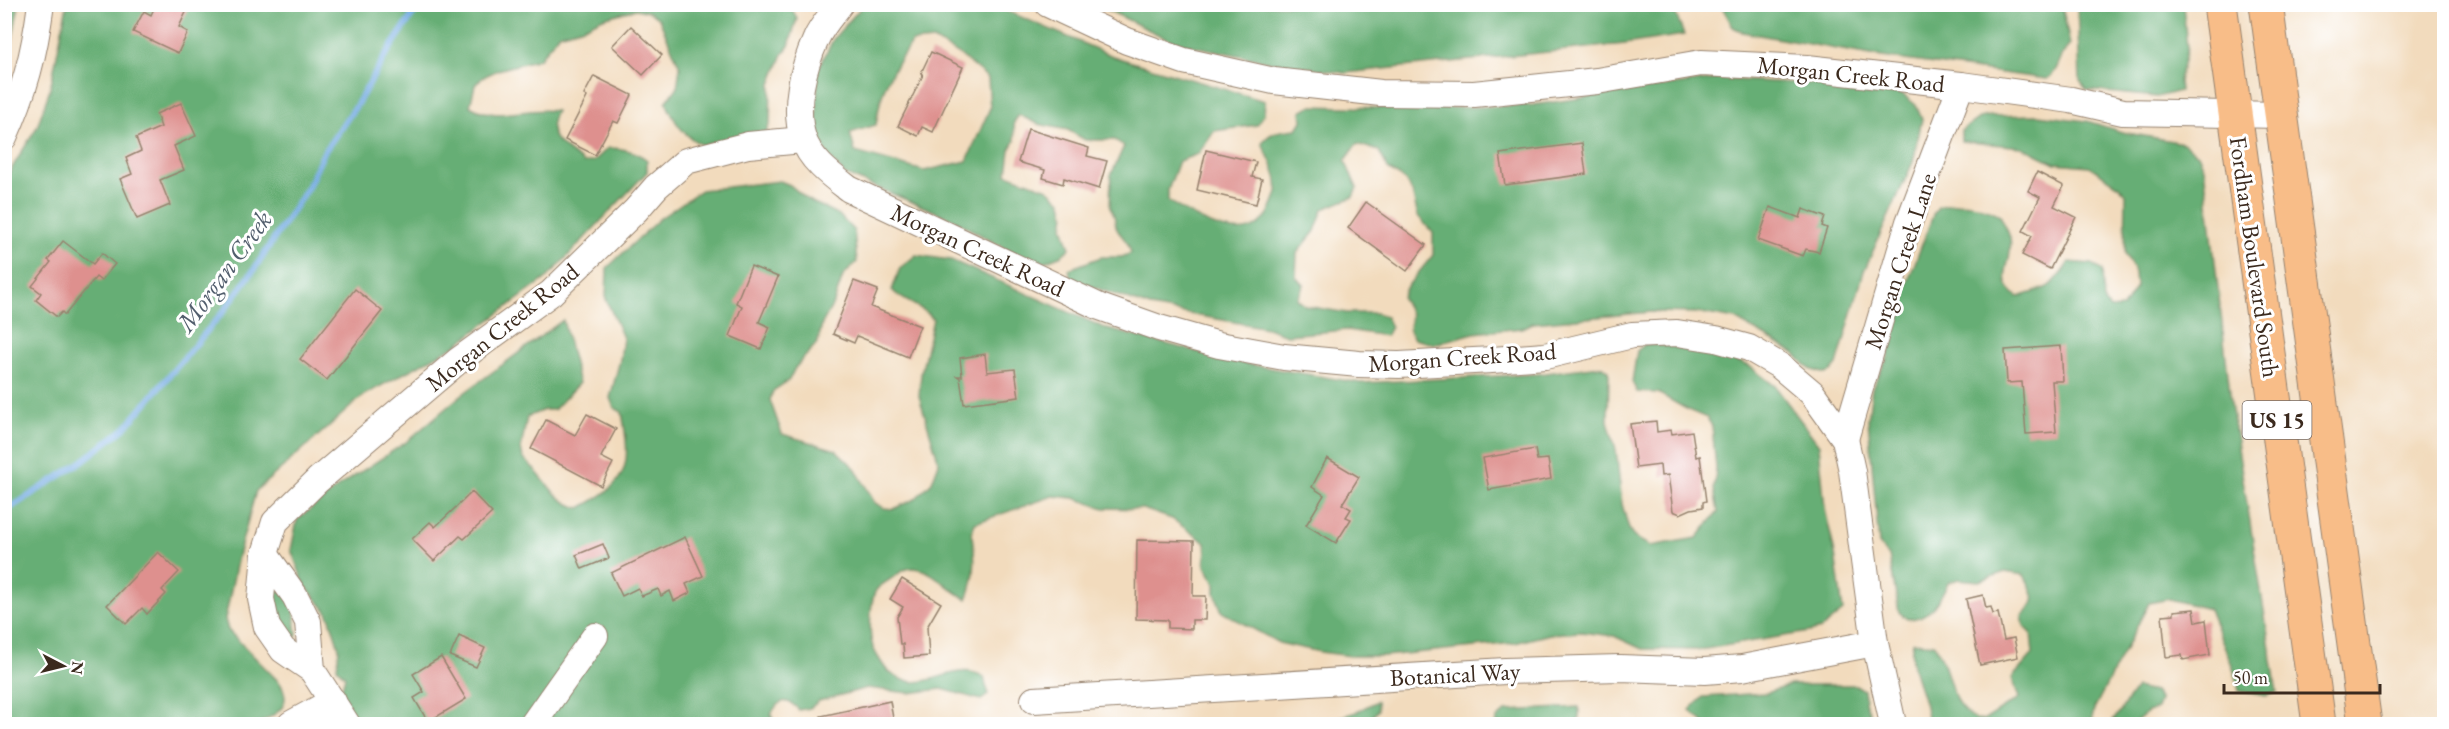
<svg xmlns="http://www.w3.org/2000/svg" width="2449" height="729" viewBox="0 0 2449 729" font-family="'EB Garamond',serif">
  <rect width="100%" height="100%" fill="#fff"/>
  <filter id="ink" filterUnits="userSpaceOnUse"><feTurbulence type="fractalNoise" baseFrequency=".0167" numOctaves="2"/><feDisplacementMap in="SourceGraphic" scale="12" xChannelSelector="R" yChannelSelector="G"/><feConvolveMatrix kernelMatrix="1 2 1 2 8 2 1 2 1" color-interpolation-filters="sRGB"/></filter>
  <filter id="wash" filterUnits="userSpaceOnUse"><feTurbulence type="fractalNoise" baseFrequency=".008" numOctaves="4" result="noise"/><feDisplacementMap in="SourceGraphic" scale="24" xChannelSelector="R" yChannelSelector="G"/><feGaussianBlur stdDeviation="1.35" result="paint"/><feColorMatrix in="noise" values="0 0 0 0 0 0 0 0 0 0 0 0 0 0 0 0 0 1.4 0 .05"/><feComposite in="paint" operator="in"/></filter>
  <g filter="url(#wash)">
    <rect width="100%" height="100%" fill="#f2dbbd"/>
    <g fill="#66ae74" stroke="#506c49" stroke-width="1.5" fill-rule="evenodd">
      <polygon points="5,4 19,5 5,77 4,5"/>
      <path d="M789,4L797,18L789,46L783,54L771,84L770,123L765,134L702,145C682,135 674,121 666,102L677,88L680,67L659,19L649,12L636,9L603,18L584,27L559,34L539,59L498,70L483,77L475,85L470,106C497,123 526,106 556,111C542,138 565,148 584,163L594,161L608,148C622,148 636,151 647,160V172L548,277L456,345L364,395L256,491L238,556L225,619L228,630L280,683C294,706 276,715 257,724H5L4,181L37,127L50,89L67,5Z"/>
      <path d="M864,4L993,5L1115,57L1265,101L1264,114L1257,125L1214,131L1198,154L1179,161L1168,190V201C1196,218 1251,254 1271,208C1274,200 1279,192 1277,182C1276,169 1267,155 1262,143C1271,130 1282,131 1297,129L1302,121L1301,111L1310,106L1420,109L1533,105L1715,79L1841,85L1902,94L1917,106L1922,119L1913,162L1864,271L1837,365L1831,372L1825,374L1810,369L1794,353L1735,319L1701,313L1651,312L1533,323L1522,328L1474,333L1434,344L1414,339L1409,329L1411,315L1402,298L1406,288L1433,255V233L1418,216L1412,192L1405,180L1388,169L1379,151L1357,144L1345,161L1357,188L1353,197L1323,209L1315,231L1297,253L1296,277L1304,285L1297,299L1306,306L1347,313H1377L1386,317L1391,327L1386,336L1347,330L1287,335L1267,328L1150,307L1071,279L1069,269L1101,257H1122L1131,253C1129,243 1124,239 1118,231C1113,222 1117,216 1110,207L1111,175L1124,146L1115,140H1085L1068,130L1038,124L1019,115L1014,122L1015,141L1010,150L1007,174L1048,189L1062,202L1065,214L1063,227L1070,248L1062,255L1044,262L1014,254L953,219L844,174L830,158L816,133L818,69L834,38ZM933,40L960,55L988,78L990,108L967,161L924,171L855,152L850,133L876,125C881,87 890,73 912,42Z"/>
      <polygon points="1097,5 1672,5 1684,35 1625,44 1345,73 1276,63 1174,42"/>
      <path d="M1721,5H2062L2070,45C2057,57 2061,70 2047,79L1882,57L1742,32L1733,27Z"/>
      <polygon points="2077,5 2183,5 2187,48 2179,81 2180,91 2157,97 2087,90 2080,81"/>
      <path d="M2038,115L2087,121L2122,132L2183,143L2198,154L2204,167L2232,410L2277,692L2267,696L2239,691C2234,663 2219,636 2209,609L2169,599L2149,603L2094,709L2092,719L2100,724H1927C1928,696 1906,671 1913,642L1934,644C1953,669 1947,714 1983,721L2019,698L2012,678L2033,654L2031,633L2024,626L2022,616C2040,600 2034,594 2024,575L2005,572L1979,581L1958,579L1948,583C1938,601 1931,619 1907,619L1899,612L1889,556L1879,545L1868,420L1872,388L1888,357L1903,295L1933,215L1938,207C1963,200 1978,203 2000,215C2003,222 2008,230 2010,238C2015,261 1992,280 2018,297C2048,288 2052,289 2069,262L2092,264L2102,271L2104,301L2110,309L2123,308L2136,287L2135,273L2125,253L2126,194L2118,185L2089,166L2055,163L2022,147L1961,141V131L1979,118L1991,116Z"/>
      <path d="M780,181L790,185L808,200L839,215L854,231L857,262L843,276L834,302L822,324L818,342L795,368L789,380L773,391L770,400L782,434L836,450L855,468L875,503L884,508L894,509L915,499L932,482L939,463L919,396L921,374L933,319C922,305 904,303 892,290L900,268L916,255L951,260L1107,329L1246,364L1361,383L1538,374L1600,366L1609,370L1608,421L1616,450L1622,504L1629,529L1634,537L1650,546L1697,538L1718,512L1714,489L1716,468L1712,426L1707,418L1688,410L1658,393L1637,392L1632,382L1637,351L1645,344L1710,350L1749,366L1775,386L1819,445L1825,509L1835,554L1843,611L1821,629L1809,632L1699,650L1642,649L1614,636L1581,632L1550,634L1515,643L1384,656H1351L1320,652L1279,643L1222,612L1215,593V583L1205,566L1206,543L1172,519L1143,509L1104,508L1074,498L1053,496L975,523C970,534 973,540 974,551C976,566 973,586 967,599C947,590 935,569 912,568C904,568 898,574 892,578C887,582 880,585 877,589C870,597 869,633 872,643C873,650 883,666 888,671C922,701 952,657 984,677L988,695L981,700L942,689L909,693L867,688L819,701L810,708L799,710C787,697 778,699 771,715L775,724H333L345,676L337,668L339,648L330,619L326,610L305,586L291,550L297,520L342,484L405,443L460,396L563,320L579,383L554,410H544L527,417L521,448L523,458C543,474 553,502 580,508C631,481 631,465 622,412L614,408L610,398L620,360L623,338L606,299L607,268L659,219L701,190Z"/>
      <polygon points="273,586 293,599 297,635 293,639 285,634 271,606"/>
      <polygon points="1790,685 1856,685 1864,690 1865,702 1875,724 1705,724 1690,710 1703,697 1766,693"/>
      <polygon points="2136,688 2154,692 2160,700 2157,709 2147,712 2133,724 2106,724 2111,724"/>
      <polygon points="1377,701 1378,710 1366,724 1318,724 1356,712"/>
      <polygon points="1579,707 1579,720 1574,724 1495,724 1497,719 1506,711"/>
    </g>
    <g fill="none" stroke-linecap="round" stroke-linejoin="round">
      <polyline stroke="#75ace4" stroke-width="6" points="4,512 81,462 125,428 223,312 253,271 308,187 324,152 356,106 387,53 420,4"/>
    </g>
    <g id="blocks">
      <g fill="#de908e">
        <polygon points="156,4 190,4 179,27 188,32 178,53 133,32 144,11 151,15"/>
        <polygon points="631,26 662,55 643,75 612,46"/>
        <polygon points="931,52 963,67 933,132 922,127 918,136 898,126 923,75 921,73"/>
        <polygon points="594,76 632,95 618,123 613,121 595,155 565,140 587,97 584,95"/>
        <polygon points="181,103 196,136 174,146 184,170 160,180 170,205 137,219 120,179 132,174 126,158 141,151 136,138 161,127 156,114"/>
        <polygon points="1028,129 1089,148 1087,156 1107,161 1099,189 1064,178 1063,184 1043,178 1045,170 1018,162"/>
        <polygon points="1582,143 1586,174 1505,185 1500,154"/>
        <polygon points="1206,150 1256,162 1252,177 1262,179 1256,204 1197,190"/>
        <polygon points="2037,172 2064,186 2054,206 2076,217 2050,269 2022,255 2032,236 2023,231 2040,197 2028,191"/>
        <polygon points="1366,202 1426,245 1407,271 1348,228"/>
        <polygon points="1770,207 1800,218 1803,209 1825,217 1822,226 1827,228 1819,252 1806,249 1803,256 1758,240"/>
        <polygon points="63,241 93,264 102,253 115,264 101,281 96,277 65,315 62,312 57,317 36,300 41,293 32,286 51,262 48,260"/>
        <polygon points="751,266 778,277 759,322 770,327 761,349 730,336 742,306 736,303"/>
        <polygon points="854,281 878,290 871,307 920,326 908,357 857,336 854,343 833,334"/>
        <polygon points="355,289 382,311 327,380 300,359"/>
        <polygon points="2061,346 2063,381 2052,381 2056,432 2026,434 2022,382 2007,383 2005,350"/>
        <polygon points="985,354 987,372 1015,369 1019,397 964,404 960,378 957,376 962,376 960,358"/>
        <polygon points="587,414 616,429 601,457 613,463 601,486 531,449 546,420 575,435"/>
        <polygon points="1656,421 1657,432 1671,430 1672,434 1692,431 1696,457 1700,456 1706,501 1703,502 1703,507 1691,509 1680,514 1673,511 1668,475 1661,476 1660,465 1636,468 1630,424"/>
        <polygon points="1535,449 1537,460 1548,459 1551,479 1489,490 1483,458"/>
        <polygon points="1327,458 1359,477 1342,504 1351,509 1346,517 1351,519 1336,543 1306,525 1324,495 1312,487"/>
        <polygon points="472,492 492,513 464,539 460,536 434,561 412,539 430,522 435,527"/>
        <polygon points="685,537 703,576 686,584 690,593 674,601 670,591 661,596 658,589 642,596 638,588 622,596 611,573"/>
        <polygon points="1137,540 1194,541 1193,596 1206,596 1205,620 1192,620 1192,629 1168,628 1168,620 1136,619"/>
        <polygon points="603,544 609,558 582,569 576,555"/>
        <polygon points="158,552 179,572 162,590 166,594 147,614 142,608 126,624 107,605"/>
        <polygon points="902,579 941,603 927,627 929,656 904,658 903,644 900,644 897,617 903,607 890,599"/>
        <polygon points="1983,595 1986,608 1991,607 1993,614 1998,613 2004,640 2014,638 2018,657 1980,665 1966,599"/>
        <polygon points="2194,609 2196,622 2206,620 2210,655 2183,660 2182,655 2166,657 2162,615 2174,614 2174,611"/>
        <polygon points="459,636 485,648 476,667 450,656"/>
        <polygon points="441,657 466,699 428,722 414,698 424,692 413,674"/>
        <polygon points="890,701 894,724 821,724 821,716"/>
      </g>
    </g>
  </g>
  <g filter="url(#ink)">
    <use href="#blocks" fill-opacity="0" stroke="#96826e" stroke-width="1.5"/>
    <g fill="none" stroke-linecap="round" stroke-linejoin="round">
      <defs>
        <g id="minor">
          <path d="M840,4C832,15 821,27 816,39C803,68 793,106 803,138C810,160 832,176 849,189L1100,307L1159,328L1219,345L1284,357L1359,364L1399,365L1492,360L1545,356L1632,335L1677,333L1716,339L1749,348L1780,366L1812,393L1845,439L1852,471L1875,643L1893,724"/>
          <polyline points="1048,4 1127,41 1184,61 1274,81 1381,93 1474,94 1597,81 1701,63 1807,68 1961,85 2071,100 2123,112 2280,115"/>
          <path d="M4,137C25,91 34,55 41,4"/>
          <polyline points="1845,439 1909,222 1961,85"/>
          <polyline points="265,554 295,596 308,622 312,670"/>
          <polyline points="1034,700 1505,671 1620,668 1705,671 1742,668 1875,643"/>
          <polyline points="291,724 333,701"/>
          <polyline points="347,724 312,670 283,650 267,627 261,599 265,554 275,522 318,480 459,360 551,293 636,210 656,187 686,161 748,145 803,140"/>
          <polyline points="533,724 595,636"/>
        </g>
        <g id="trunk">
          <polyline points="2220,4 2319,724"/>
          <polyline points="2266,4 2365,724"/>
        </g>
      </defs>
      <use href="#minor" stroke="#96826e" stroke-width="28"/>
      <use href="#trunk" stroke="#96826e" stroke-width="35"/>
      <use href="#minor" stroke="#fff" stroke-width="26"/>
      <use href="#trunk" stroke="#f8bd88" stroke-width="33"/>
    </g>
  </g>
  <g text-anchor="middle" dominant-baseline="central" stroke-width="6" stroke-linejoin="round" paint-order="stroke">
    <rect fill="#fff" stroke="#766a62" stroke-width="1.5" x="2242.5" y="401" width="69" height="38" rx="4.5"/>
    <g font-size="22" font-weight="bold" fill="#3b2a1e">
      <text x="2277" y="420">US 15</text>
    </g>
    <g font-size="24" fill="#3b2a1e" stroke="#fff">
      <text transform="translate(1851 74) rotate(6)">Morgan Creek Road</text>
      <text transform="translate(978 250) rotate(25)">Morgan Creek Road</text>
      <text transform="translate(2255 257) rotate(82)">Fordham Boulevard South</text>
      <text transform="translate(1900 261) rotate(-72)">Morgan Creek Lane</text>
      <text transform="translate(502 327) rotate(-39)">Morgan Creek Road</text>
      <text transform="translate(1462 357) rotate(-4)">Morgan Creek Road</text>
      <text transform="translate(1455 674) rotate(-3)">Botanical Way</text>
    </g>
    <g font-size="26" font-style="italic" fill="#525e6d" stroke="#fff">
      <text transform="translate(224 271) rotate(-54)">Morgan Creek</text>
    </g>
  </g>
  <rect width="2449" height="729" fill="none" stroke="#fff" stroke-width="24"/>
  <g transform="translate(63 666) rotate(97)" stroke="#ffffff" stroke-width="4.5" paint-order="stroke">
  <path d="M0-4.5L10 22L0 15L-10 22Z" fill="#3b2a1e"/>
  <text y="-9" font-size="16" font-weight="bold" text-anchor="middle" fill="#3b2a1e">N</text>
  </g>
  <path d="M2224 684v9h156v-9" fill="none" stroke="#3b2a1e" stroke-width="3"/>
  <text x="2233" y="684" font-size="18" fill="#3b2a1e" stroke="#ffffff" stroke-width="4.5" paint-order="stroke">50 m</text>
</svg>
